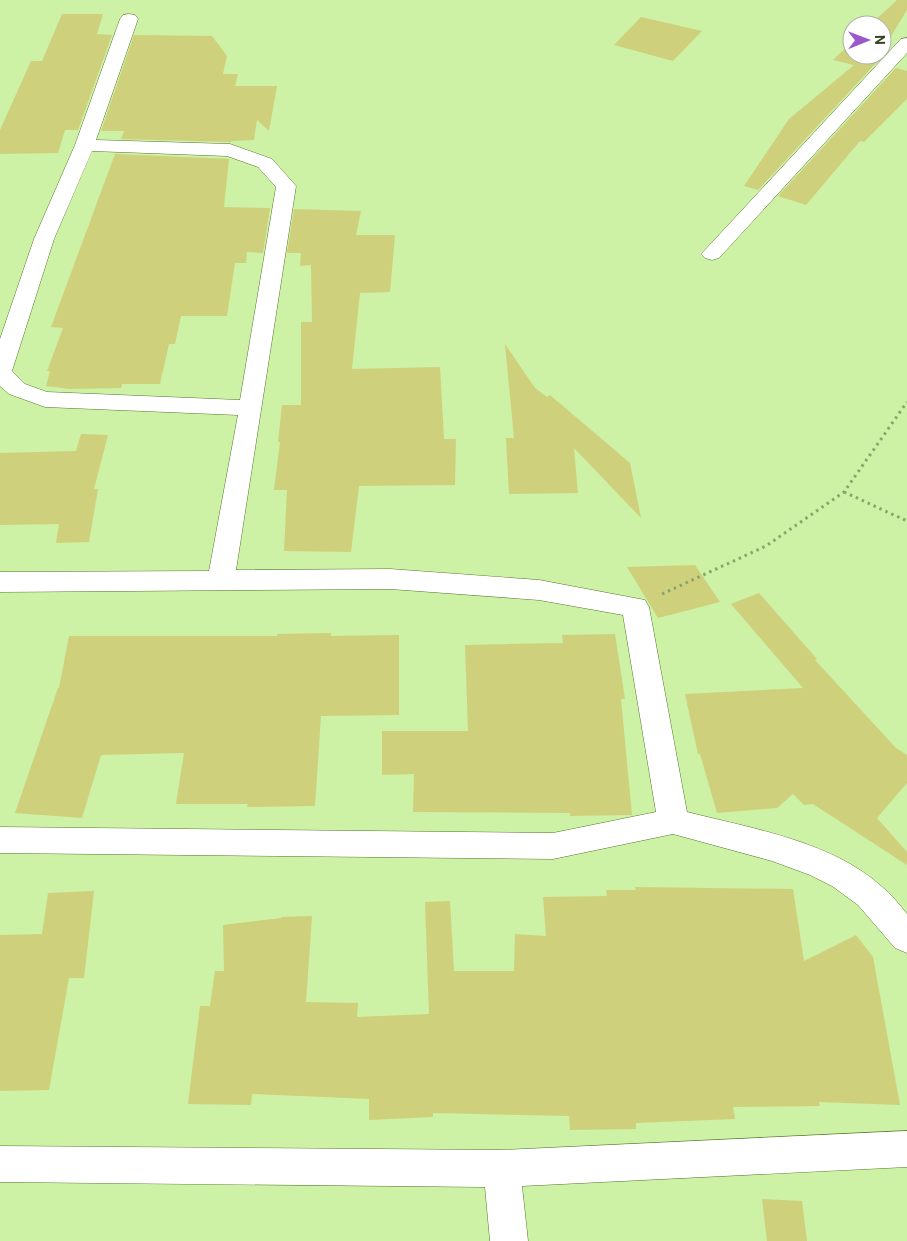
<svg xmlns="http://www.w3.org/2000/svg" width="907" height="1241" viewBox="0 0 907 1241" font-family="Roboto,sans-serif">
  <rect width="100%" height="100%" fill="#cdf1a5"/>
  <g fill="#cfd07c">
    <polygon points="897,0 907,0 907,10 882,51 882,25 870,25"/>
    <polygon points="62,14 103,14 97,34 112,35 78,130 65,130 58,153 0,154 0,130 31,61 42,61"/>
    <polygon points="641,17 702,31 673,61 614,45"/>
    <polygon points="134,35 212,36 227,56 223,74 238,74 235,86 277,86 269,131 257,120 254,140 231,141 231,142 121,139 124,131 101,131"/>
    <polygon points="852,42 852,55 879,55 876,63 758,190 744,186 789,119 854,65 833,60"/>
    <polygon points="896,68 907,71 907,99 864,142 860,141 806,205 778,196"/>
    <polygon points="115,154 229,159 224,207 270,208 263,253 247,252 246,263 235,263 227,316 181,316 175,344 169,344 160,384 122,384 121,388 69,389 46,386 50,371 47,371 63,328 51,327"/>
    <polygon points="294,209 361,211 356,235 395,235 390,292 360,293 352,369 440,367 444,439 456,439 455,485 359,486 351,552 284,551 287,490 274,490 280,442 278,442 282,405 301,405 301,322 312,322 311,265 300,266 301,253 287,253"/>
    <polygon points="505,344 535,388 547,397 550,395 630,463 641,518 574,448 578,493 509,494 506,438 514,438"/>
    <polygon points="81,434 108,435 94,489 98,489 89,542 56,543 59,524 0,525 0,453 76,451"/>
    <polygon points="695,565 720,602 658,618 627,567"/>
    <polygon points="759,593 817,659 815,660 896,748 907,755 907,783 877,818 907,852 907,865 813,804 804,805 793,794 777,808 717,813 700,754 698,754 685,694 803,688 731,604"/>
    <polygon points="331,633 331,636 399,635 399,715 321,716 315,806 247,807 248,804 176,804 184,753 101,755 82,818 15,813 58,688 59,688 69,636 277,636 277,634"/>
    <polygon points="615,634 625,699 621,699 632,815 570,816 570,813 413,812 414,774 382,775 382,731 468,731 465,645 563,643 562,635"/>
    <polygon points="635,887 793,889 804,961 856,935 873,957 900,1105 819,1102 820,1106 733,1107 735,1119 636,1123 636,1129 570,1130 569,1116 433,1113 433,1117 369,1120 369,1099 252,1094 251,1105 188,1104 200,1006 210,1006 215,971 224,971 223,925 281,918 281,917 312,916 306,1002 358,1003 357,1017 429,1014 425,902 450,901 454,971 514,971 515,934 546,936 543,897 607,896 606,890 636,890"/>
    <polygon points="94,891 84,978 69,978 49,1090 0,1091 0,935 42,934 48,893"/>
    <polygon points="762,1199 802,1201 807,1241 767,1241"/>
  </g>
  <g fill="none" stroke-linecap="round" stroke-linejoin="round">
    <defs>
      <g id="street">
        <path d="M129,14L135,15L138,19L96,140L230,144L272,159L296,186L236,570L390,569L539,580L645,600L649,607L687,812C750,828 831,841 881,886C891,894 899,904 907,914V953L895,948L858,905L832,886L810,875L772,861L673,834L553,859L0,853V827L553,833L656,812L623,615L539,600L390,589L0,592V572L209,571L238,415L45,407L9,394L0,386V339L34,239L75,145L120,19L123,15ZM92,151L227,156L258,167L276,187L240,400L47,392L25,384L12,371L54,239Z"/>
        <polygon points="907,38 907,53 719,258 712,260 705,258 701,254 705,250 901,39"/>
        <polygon points="907,1131 907,1167 522,1186 528,1241 490,1241 485,1187 0,1182 0,1146 502,1150"/>
      </g>
    </defs>
    <use href="#street" stroke="#57762d" stroke-width="1"/>
    <g stroke="#89a46c" stroke-width="3" stroke-dasharray="2.5 4" stroke-linecap="butt">
      <polyline points="844,492 907,521"/>
      <polyline points="662,594 766,546 844,492 907,402"/>
    </g>
    <use href="#street" fill="#fff" fill-rule="evenodd"/>
  </g>
  <g transform="translate(867 40) rotate(89)"><circle r="24" fill="#ffffff" stroke="#adb3a7"/>
  <path d="M0-4L9 19L0 12L-9 19Z" fill="#9b57cc"/>
  <text y="-8" font-size="14" font-weight="bold" text-anchor="middle" fill="#334223">N</text>
  </g>
</svg>
